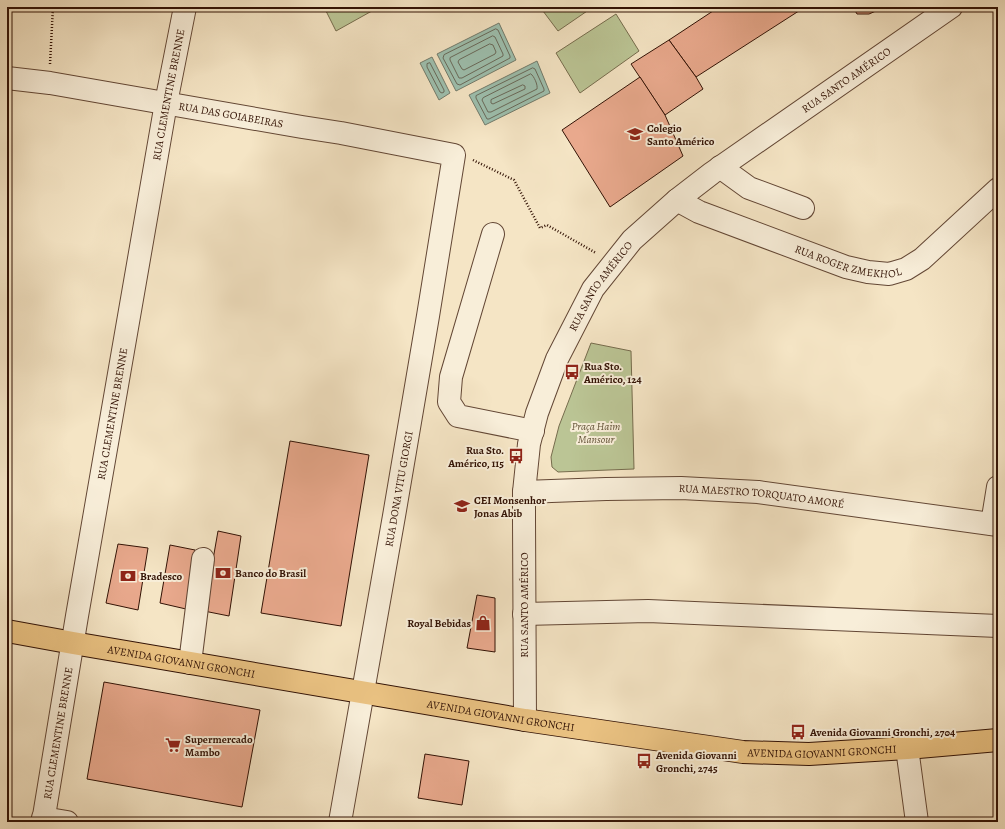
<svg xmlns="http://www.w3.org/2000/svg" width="1005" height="829" viewBox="0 0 1005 829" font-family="Alegreya,serif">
  <rect width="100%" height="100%" fill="#f5e5c5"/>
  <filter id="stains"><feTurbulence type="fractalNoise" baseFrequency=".005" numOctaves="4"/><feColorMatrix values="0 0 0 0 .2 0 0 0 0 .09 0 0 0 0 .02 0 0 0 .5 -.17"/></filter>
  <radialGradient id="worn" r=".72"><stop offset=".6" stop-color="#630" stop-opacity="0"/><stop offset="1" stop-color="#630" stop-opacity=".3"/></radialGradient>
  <g fill="#bbc595" stroke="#766c4d">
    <polygon points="324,7 379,7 336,31"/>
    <polygon points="540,7 593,7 558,31"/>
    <polygon points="616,14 639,51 580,93 556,53"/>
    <polygon points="591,343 631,351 634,469 558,472 552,467 551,457 559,426"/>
  </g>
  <g fill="#9dc0af" stroke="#727a6b">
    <polygon points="499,23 516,60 456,91 437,54"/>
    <polygon points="432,57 450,93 439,100 420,63"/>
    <polygon points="537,61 550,93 485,125 469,95"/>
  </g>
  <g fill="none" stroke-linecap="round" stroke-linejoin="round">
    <g stroke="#68695a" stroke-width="1">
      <polygon points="496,29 498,30 510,56 510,58 460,85 457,84 443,58 444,55"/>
      <polygon points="493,36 495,37 503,54 503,56 462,78 459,78 450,60 450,58"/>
      <polygon points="490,44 493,45 496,52 495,54 464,70 462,69 458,62 459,60"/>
      <polygon points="430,63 444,90 444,92 442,93 440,92 427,67 427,64"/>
      <polygon points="533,68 535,69 544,89 544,91 489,119 487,119 476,98 476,96"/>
      <path d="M531,74C534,76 538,85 537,89L491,112H488L482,100L483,98Z"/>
      <polygon points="523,85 525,86 525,89 493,104 491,103 491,100"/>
    </g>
  </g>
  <g fill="#e9a98d" stroke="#321205">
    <polygon points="719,7 805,7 696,77 669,40"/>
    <polygon points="853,7 885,7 869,14 857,14"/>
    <polygon points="669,40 696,77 703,89 665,115 631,64"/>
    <polygon points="640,77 665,115 683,156 610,207 562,130"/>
    <polygon points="290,441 369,455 341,626 261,613"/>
    <polygon points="218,531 241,536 229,616 204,611"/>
    <polygon points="118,544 148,548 138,610 106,603"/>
    <polygon points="170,545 195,550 186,609 160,603"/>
    <polygon points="477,595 495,598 495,652 467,648"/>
    <polygon points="104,682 260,710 242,807 87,779"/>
    <polygon points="425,754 469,761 462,805 418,798"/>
  </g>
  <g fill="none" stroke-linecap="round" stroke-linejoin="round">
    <defs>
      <g id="minor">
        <path id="s1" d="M7,78L50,83L302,127L341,133L454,155L428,316L394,516L340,822"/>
        <polyline points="720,167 749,188 803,208"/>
        <path id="s2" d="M677,200L699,212L846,267L868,272L889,274L906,269L922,259L998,189"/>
        <polyline points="493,234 451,377 449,402 458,416 533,431"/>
        <path id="s3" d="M524,492L606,489L681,488L758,492L998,525"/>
        <polyline points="992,524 998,487"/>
        <polyline points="524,614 648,611 998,626"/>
        <polyline points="190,663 203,559"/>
        <path id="s4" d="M525,720L524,520V492L529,444L537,413L557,359L593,289L632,240L677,200L712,173L951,7"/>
        <polyline points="907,748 917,822"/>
        <polyline points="43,818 67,822"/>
        <path id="s5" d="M43,822L77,616L166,103L185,7"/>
      </g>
      <g id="major">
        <path id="s6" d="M7,631L73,643L525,720L743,752L809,754L907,748L998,740"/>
      </g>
    </defs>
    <use href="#minor" stroke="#634735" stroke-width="24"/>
    <use href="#major" stroke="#321205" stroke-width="24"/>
    <g stroke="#321205" stroke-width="2.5" stroke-dasharray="1 2" stroke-linecap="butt">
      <polyline points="50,64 53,7"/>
      <polyline points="473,160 514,180 540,228 547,225 596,253"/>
    </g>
    <use href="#minor" stroke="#f8eed9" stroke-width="22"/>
    <use href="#major" stroke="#eac282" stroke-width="22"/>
  </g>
  <defs>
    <symbol id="school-bare" viewBox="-9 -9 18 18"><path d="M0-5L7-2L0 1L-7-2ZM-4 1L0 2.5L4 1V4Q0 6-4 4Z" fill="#8f2418" stroke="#f8eed9" stroke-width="2.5" paint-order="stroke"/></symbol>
    <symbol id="bus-bare" viewBox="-9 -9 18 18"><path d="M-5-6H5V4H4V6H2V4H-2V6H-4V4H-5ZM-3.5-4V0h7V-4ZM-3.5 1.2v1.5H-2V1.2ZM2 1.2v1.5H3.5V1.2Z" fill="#8f2418" stroke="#f8eed9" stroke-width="2.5" paint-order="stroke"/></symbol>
    <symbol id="bank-bare" viewBox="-9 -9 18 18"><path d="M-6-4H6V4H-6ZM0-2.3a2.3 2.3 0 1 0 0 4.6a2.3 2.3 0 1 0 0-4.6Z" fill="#8f2418" stroke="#f8eed9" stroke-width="2.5" paint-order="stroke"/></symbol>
    <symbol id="shop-bare" viewBox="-9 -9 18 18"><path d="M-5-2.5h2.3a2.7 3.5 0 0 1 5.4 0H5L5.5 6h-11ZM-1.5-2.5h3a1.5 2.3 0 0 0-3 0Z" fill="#8f2418" stroke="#f8eed9" stroke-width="2.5" paint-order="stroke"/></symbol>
    <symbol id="supermarket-bare" viewBox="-9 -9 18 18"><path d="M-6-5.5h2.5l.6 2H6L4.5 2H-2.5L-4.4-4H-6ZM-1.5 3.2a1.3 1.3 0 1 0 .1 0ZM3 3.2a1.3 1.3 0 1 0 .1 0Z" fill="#8f2418" stroke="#f8eed9" stroke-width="2.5" paint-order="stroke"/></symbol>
  </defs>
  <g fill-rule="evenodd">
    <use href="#school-bare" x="624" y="123" width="22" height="22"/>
    <use href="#bus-bare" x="561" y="361" width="22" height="22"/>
    <use href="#bus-bare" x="505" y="445" width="22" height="22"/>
    <use href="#school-bare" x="451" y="495" width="22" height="22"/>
    <use href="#bank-bare" x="212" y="562" width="22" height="22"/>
    <use href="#bank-bare" x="117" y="565" width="22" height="22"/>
    <use href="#shop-bare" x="472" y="612" width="22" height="22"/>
    <use href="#bus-bare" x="787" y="721" width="22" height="22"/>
    <use href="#supermarket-bare" x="162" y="734" width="22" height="22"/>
    <use href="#bus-bare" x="633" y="750" width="22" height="22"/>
  </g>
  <g text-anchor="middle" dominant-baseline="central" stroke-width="4" stroke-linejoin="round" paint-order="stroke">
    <g font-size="11" fill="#321205" stroke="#f8eed9">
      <text stroke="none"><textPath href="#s4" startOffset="775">RUA SANTO AMÉRICO</textPath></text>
      <text stroke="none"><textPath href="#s5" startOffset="738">RUA CLEMENTINE BRENNE</textPath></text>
      <text stroke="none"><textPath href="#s1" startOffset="227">RUA DAS GOIABEIRAS</textPath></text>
      <text stroke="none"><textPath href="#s2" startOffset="183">RUA ROGER ZMEKHOL</textPath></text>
      <text stroke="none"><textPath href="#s4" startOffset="451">RUA SANTO AMÉRICO</textPath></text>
      <text stroke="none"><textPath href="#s5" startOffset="414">RUA CLEMENTINE BRENNE</textPath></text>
      <text transform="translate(399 489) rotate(-80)">RUA DONA VITU GIORGI</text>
      <text stroke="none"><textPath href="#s3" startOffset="238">RUA MAESTRO TORQUATO AMORÉ</textPath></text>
      <text transform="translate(524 605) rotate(-90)">RUA SANTO AMÉRICO</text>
      <text stroke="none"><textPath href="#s6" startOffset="177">AVENIDA GIOVANNI GRONCHI</textPath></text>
      <text stroke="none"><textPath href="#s6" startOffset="501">AVENIDA GIOVANNI GRONCHI</textPath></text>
      <text stroke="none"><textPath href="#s5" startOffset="90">RUA CLEMENTINE BRENNE</textPath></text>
      <text stroke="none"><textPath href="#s6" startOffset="825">AVENIDA GIOVANNI GRONCHI</textPath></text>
    </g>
    <g font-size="11" font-weight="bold" fill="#321205" stroke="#f8eed9" text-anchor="start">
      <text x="647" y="128">Colegio<tspan x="647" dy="13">Santo Américo</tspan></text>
      <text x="584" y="366">Rua Sto.<tspan x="584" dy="13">Américo, 124</tspan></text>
      <text x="504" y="450" text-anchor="end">Rua Sto.<tspan x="504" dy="13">Américo, 115</tspan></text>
      <text x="474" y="500">CEI Monsenhor<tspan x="474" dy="13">Jonas Abib</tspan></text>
      <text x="235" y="573">Banco do Brasil</text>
      <text x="140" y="576">Bradesco</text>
      <text x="471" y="623" text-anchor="end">Royal Bebidas</text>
      <text x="810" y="732">Avenida Giovanni Gronchi, 2704</text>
      <text x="185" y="739">Supermercado<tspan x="185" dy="13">Mambo</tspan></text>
      <text x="656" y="755">Avenida Giovanni<tspan x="656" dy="13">Gronchi, 2745</tspan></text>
    </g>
    <g font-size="11" font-style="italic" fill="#625137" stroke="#f8eed9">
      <text x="596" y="426">Praça Haim<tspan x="596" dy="13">Mansour</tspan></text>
    </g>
  </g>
  <rect width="1005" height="829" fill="none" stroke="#f5e5c5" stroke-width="24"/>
  <rect x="8" y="8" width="989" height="813" fill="none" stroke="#321205" stroke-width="2"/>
  <rect x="12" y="12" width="981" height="805" fill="none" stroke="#321205"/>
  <rect width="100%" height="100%" filter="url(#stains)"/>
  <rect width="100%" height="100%" fill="url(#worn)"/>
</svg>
